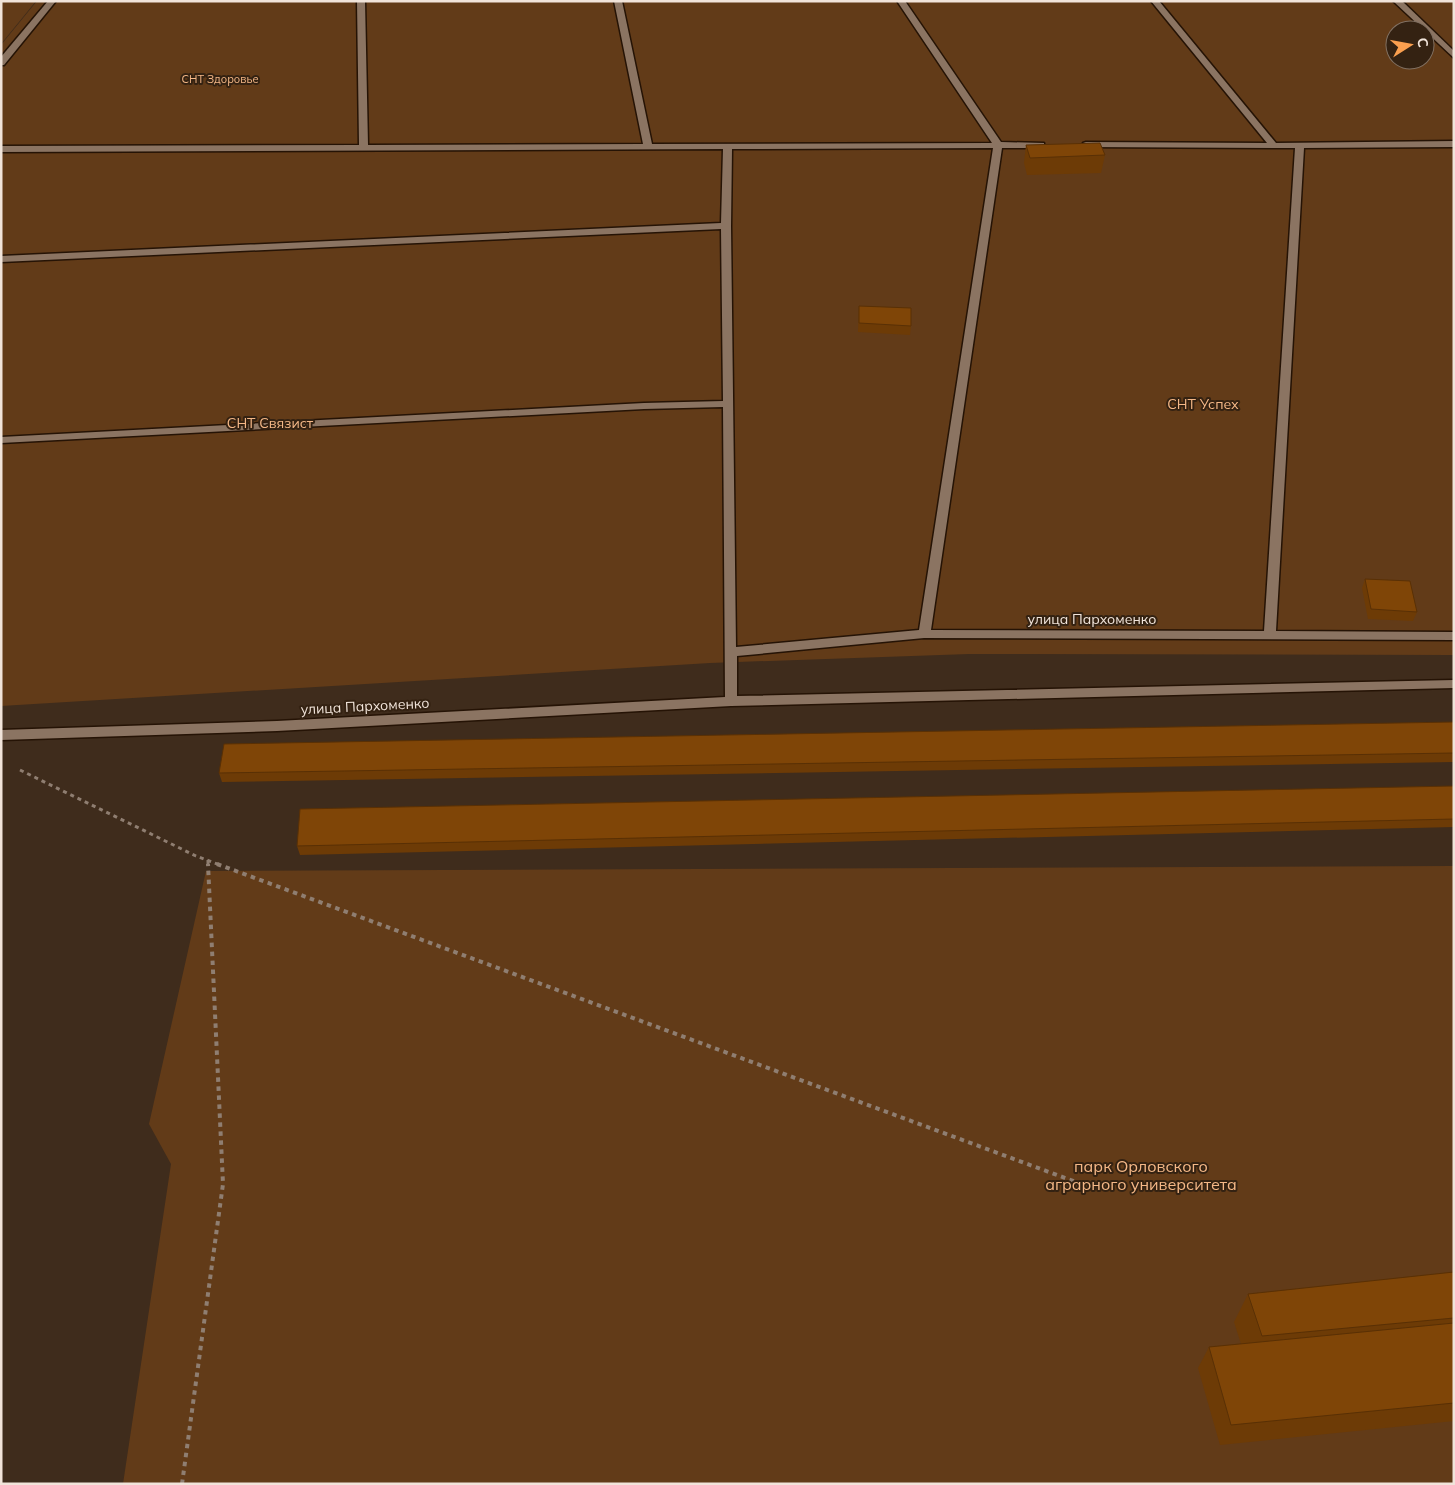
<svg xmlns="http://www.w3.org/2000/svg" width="1455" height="1485" viewBox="0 0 1455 1485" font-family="Mulish,sans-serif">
  <rect width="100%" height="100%" fill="#3f2c1c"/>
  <g fill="#623b18" fill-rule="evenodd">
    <polygon points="1,1 36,1 1,44"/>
    <path d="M37,1H1454V655L969,654L710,663L1,706V45ZM1395,30H1425V60H1395Z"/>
    <polygon points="1454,866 1454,1484 123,1484 171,1164 149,1124 206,871"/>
  </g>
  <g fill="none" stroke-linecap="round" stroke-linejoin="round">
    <defs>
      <g id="minor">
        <polygon points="48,1 56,1 4,65 1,65 1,57"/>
        <path d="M357,1H365L368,145L643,144L614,1H622L652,144L992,143L897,1H905L1001,142L1044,143V147L1041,148H1002L931,630L1264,631L1295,148L1083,147V143L1086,142L1267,143L1151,1H1159L1276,143L1454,141V147L1304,148L1276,631L1454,632V640L924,638L737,656V696L1454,680V688L731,706L277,731L1,740V730L277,721L725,697L723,407L644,409L1,443V437L644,403L723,401L721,229L1,262V256L721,223L723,149L1,152V146L359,145ZM993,148L919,630L736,647L731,226L732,149Z"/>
        <polygon points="1393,1 1402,1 1454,51 1454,58"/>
      </g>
    </defs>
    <use href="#minor" stroke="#251305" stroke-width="3"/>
    <g stroke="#8f7e71" stroke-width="3" stroke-dasharray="4 4" stroke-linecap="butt">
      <polyline points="20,770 196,856 220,865"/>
      <polyline points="208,860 208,865"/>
    </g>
    <g stroke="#8f7e71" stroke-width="4" stroke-dasharray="4.5 4.5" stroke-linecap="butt">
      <polyline points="217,864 1076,1182"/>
      <polyline points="182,1484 223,1184 208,864"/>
    </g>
    <use href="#minor" fill="#8b7462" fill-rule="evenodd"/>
  </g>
  <g fill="#6d3b06">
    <polygon points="1026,145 1105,155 1101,173 1027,175 1024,163"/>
    <polygon points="859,306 911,326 910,335 858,332"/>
    <polygon points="1365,579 1417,612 1413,621 1368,619 1362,588"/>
    <polygon points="1454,722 1454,762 222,782 219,773"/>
    <polygon points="1454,786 1454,827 300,855 297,846"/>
    <polygon points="1454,1272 1454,1421 1220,1445 1198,1368 1209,1347 1241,1344 1234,1322 1248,1294"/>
  </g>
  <g fill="#7f4507" stroke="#593005">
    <polygon points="1100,143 1105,155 1030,158 1026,145"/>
    <polygon points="859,306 911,308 911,326 859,323"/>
    <polygon points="1365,579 1410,581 1417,612 1371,609"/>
    <polygon points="1454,722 1454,753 219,773 224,744"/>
    <polygon points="1454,786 1454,819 297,846 300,809"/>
    <polygon points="1454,1272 1454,1318 1262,1336 1248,1294"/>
    <polygon points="1454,1323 1454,1403 1231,1425 1209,1347"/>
  </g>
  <g text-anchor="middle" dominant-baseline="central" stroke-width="4" stroke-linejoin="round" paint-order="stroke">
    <g font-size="11" fill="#f5b887" stroke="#342212">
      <text x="220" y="79">СНТ Здоровье</text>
    </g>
    <g font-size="14" fill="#f5b887" stroke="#342212">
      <text x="1203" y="404">СНТ Успех</text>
      <text x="270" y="423">СНТ Связист</text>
    </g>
    <g font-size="14" fill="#f1e4da" stroke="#342212">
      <text x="1092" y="619">улица Пархоменко</text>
      <text transform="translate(365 706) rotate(-3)">улица Пархоменко</text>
    </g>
    <g font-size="16" fill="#f5b887" stroke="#342212">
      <text x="1141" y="1166">парк Орловского<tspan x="1141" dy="18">аграрного университета</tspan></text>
    </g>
  </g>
  <rect width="1455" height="1485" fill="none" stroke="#f1e4da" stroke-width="5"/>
  <g transform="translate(1410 45) rotate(79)"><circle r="24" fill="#342212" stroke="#807062"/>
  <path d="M0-4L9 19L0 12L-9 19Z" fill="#fa9f4f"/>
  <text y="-8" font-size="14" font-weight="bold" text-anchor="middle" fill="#f1e4da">С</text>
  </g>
</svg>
